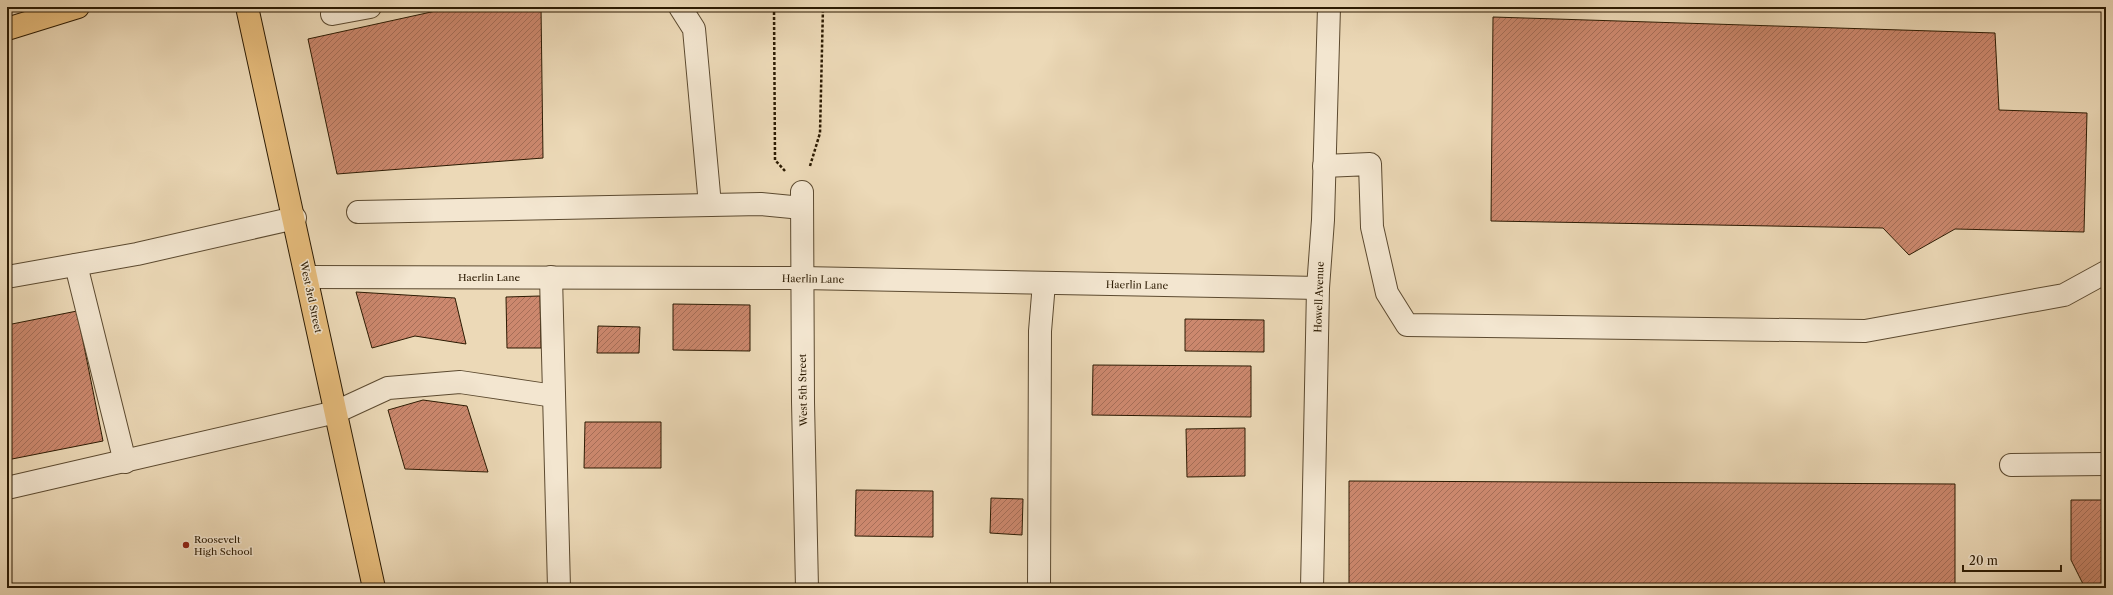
<svg xmlns="http://www.w3.org/2000/svg" width="2113" height="595" viewBox="0 0 2113 595" font-family="'Libre Caslon Text',serif">
  <defs>
    <pattern id="building-hatch" width="6" height="6" patternUnits="userSpaceOnUse"><rect width="6" height="6" fill="#cc886e"/><path d="M-1 1l2-2M0 6l6-6M5 7l2-2" fill="none" stroke="#a66e58"/></pattern>
  </defs>
  <rect width="100%" height="100%" fill="#ecd9b7"/>
  <filter id="stains"><feTurbulence type="fractalNoise" baseFrequency=".005" numOctaves="4"/><feColorMatrix values="0 0 0 0 .2 0 0 0 0 .09 0 0 0 0 .02 0 0 0 .5 -.17"/></filter>
  <radialGradient id="worn" r=".72"><stop offset=".6" stop-color="#630" stop-opacity="0"/><stop offset="1" stop-color="#630" stop-opacity=".3"/></radialGradient>
  <g fill="url(#building-hatch)" stroke="#2c1b03">
    <polygon points="454,7 541,7 543,158 337,174 308,39"/>
    <polygon points="1493,17 1995,33 1999,110 2087,113 2084,232 1955,229 1909,255 1883,228 1491,221"/>
    <polygon points="356,292 455,298 466,344 415,336 372,348"/>
    <polygon points="540,296 541,348 507,348 506,297"/>
    <polygon points="673,304 750,305 750,351 673,350"/>
    <polygon points="77,311 103,441 7,460 7,325"/>
    <polygon points="1185,319 1264,320 1264,352 1185,351"/>
    <polygon points="598,326 640,327 639,353 597,353"/>
    <polygon points="1093,365 1251,366 1251,417 1092,415"/>
    <polygon points="423,400 467,406 488,472 405,469 388,410"/>
    <polygon points="585,422 661,422 661,468 584,468"/>
    <polygon points="1245,428 1245,476 1187,477 1186,429"/>
    <polygon points="1349,481 1955,484 1955,588 1349,588"/>
    <polygon points="856,490 933,491 933,537 855,536"/>
    <polygon points="991,498 1023,499 1022,535 990,533"/>
    <polygon points="2071,500 2106,500 2106,588 2085,588 2071,560"/>
  </g>
  <g fill="none" stroke-linecap="round" stroke-linejoin="round">
    <defs>
      <g id="minor">
        <polyline points="680,7 694,29 710,205"/>
        <polyline points="332,14 370,7"/>
        <polyline points="1324,166 1370,164 1372,227 1387,293 1407,325 1865,331 2064,295 2106,272"/>
        <polyline points="802,192 803,402 807,588"/>
        <polyline points="358,212 761,204 802,208"/>
        <polyline points="76,265 125,462"/>
        <polyline points="7,277 137,254 295,218"/>
        <polyline points="307,277 802,278 1318,288"/>
        <polyline points="551,277 559,588"/>
        <polyline points="2011,465 2106,464"/>
        <polyline points="7,488 336,412 388,388 460,382 554,396"/>
        <polyline points="1039,588 1040,331 1044,283"/>
        <polyline points="1312,588 1318,288 1323,220 1329,7"/>
      </g>
      <g id="major">
        <polyline points="247,7 374,588"/>
        <polyline points="7,29 78,7"/>
      </g>
    </defs>
    <use href="#minor" stroke="#5c4a30" stroke-width="24"/>
    <use href="#major" stroke="#2c1b03" stroke-width="24"/>
    <g stroke="#2c1b03" stroke-width="2.5" stroke-dasharray="3 2" stroke-linecap="butt">
      <polyline points="774,7 775,160 785,171"/>
      <polyline points="810,166 820,133 823,7"/>
    </g>
    <use href="#minor" stroke="#f3e6d0" stroke-width="22"/>
    <use href="#major" stroke="#e6bc7c" stroke-width="22"/>
  </g>
  <circle fill="#8f2418" stroke="#f3e6d0" stroke-width="1.5" cx="186" cy="545" r="4"/>
  <g text-anchor="middle" dominant-baseline="central" stroke-width="3" stroke-linejoin="round" paint-order="stroke">
    <g font-size="10" fill="#2c1b03" stroke="#f3e6d0">
      <text x="489" y="277">Haerlin Lane</text>
      <text transform="translate(813 279) rotate(1)">Haerlin Lane</text>
      <text transform="translate(1137 285) rotate(1)">Haerlin Lane</text>
      <text transform="translate(311 297) rotate(78)">West 3rd Street</text>
      <text transform="translate(1319 297) rotate(-88)">Howell Avenue</text>
      <text transform="translate(803 390) rotate(-91)">West 5th Street</text>
    </g>
    <g font-size="10" fill="#2c1b03" stroke="#f3e6d0" text-anchor="start">
      <text x="194" y="539">Roosevelt<tspan x="194" dy="12">High School</tspan></text>
    </g>
  </g>
  <rect width="2113" height="595" fill="none" stroke="#ecd9b7" stroke-width="24"/>
  <rect x="8" y="8" width="2097" height="579" fill="none" stroke="#2c1b03" stroke-width="2"/>
  <rect x="12" y="12" width="2089" height="571" fill="none" stroke="#2c1b03"/>
  <path d="M1963 565v6h98v-6" fill="none" stroke="#2c1b03" stroke-width="2"/>
  <text x="1969" y="565" font-size="12" fill="#2c1b03" stroke="#f3e6d0" stroke-width="3" paint-order="stroke">20 m</text>
  <rect width="100%" height="100%" filter="url(#stains)"/>
  <rect width="100%" height="100%" fill="url(#worn)"/>
</svg>
